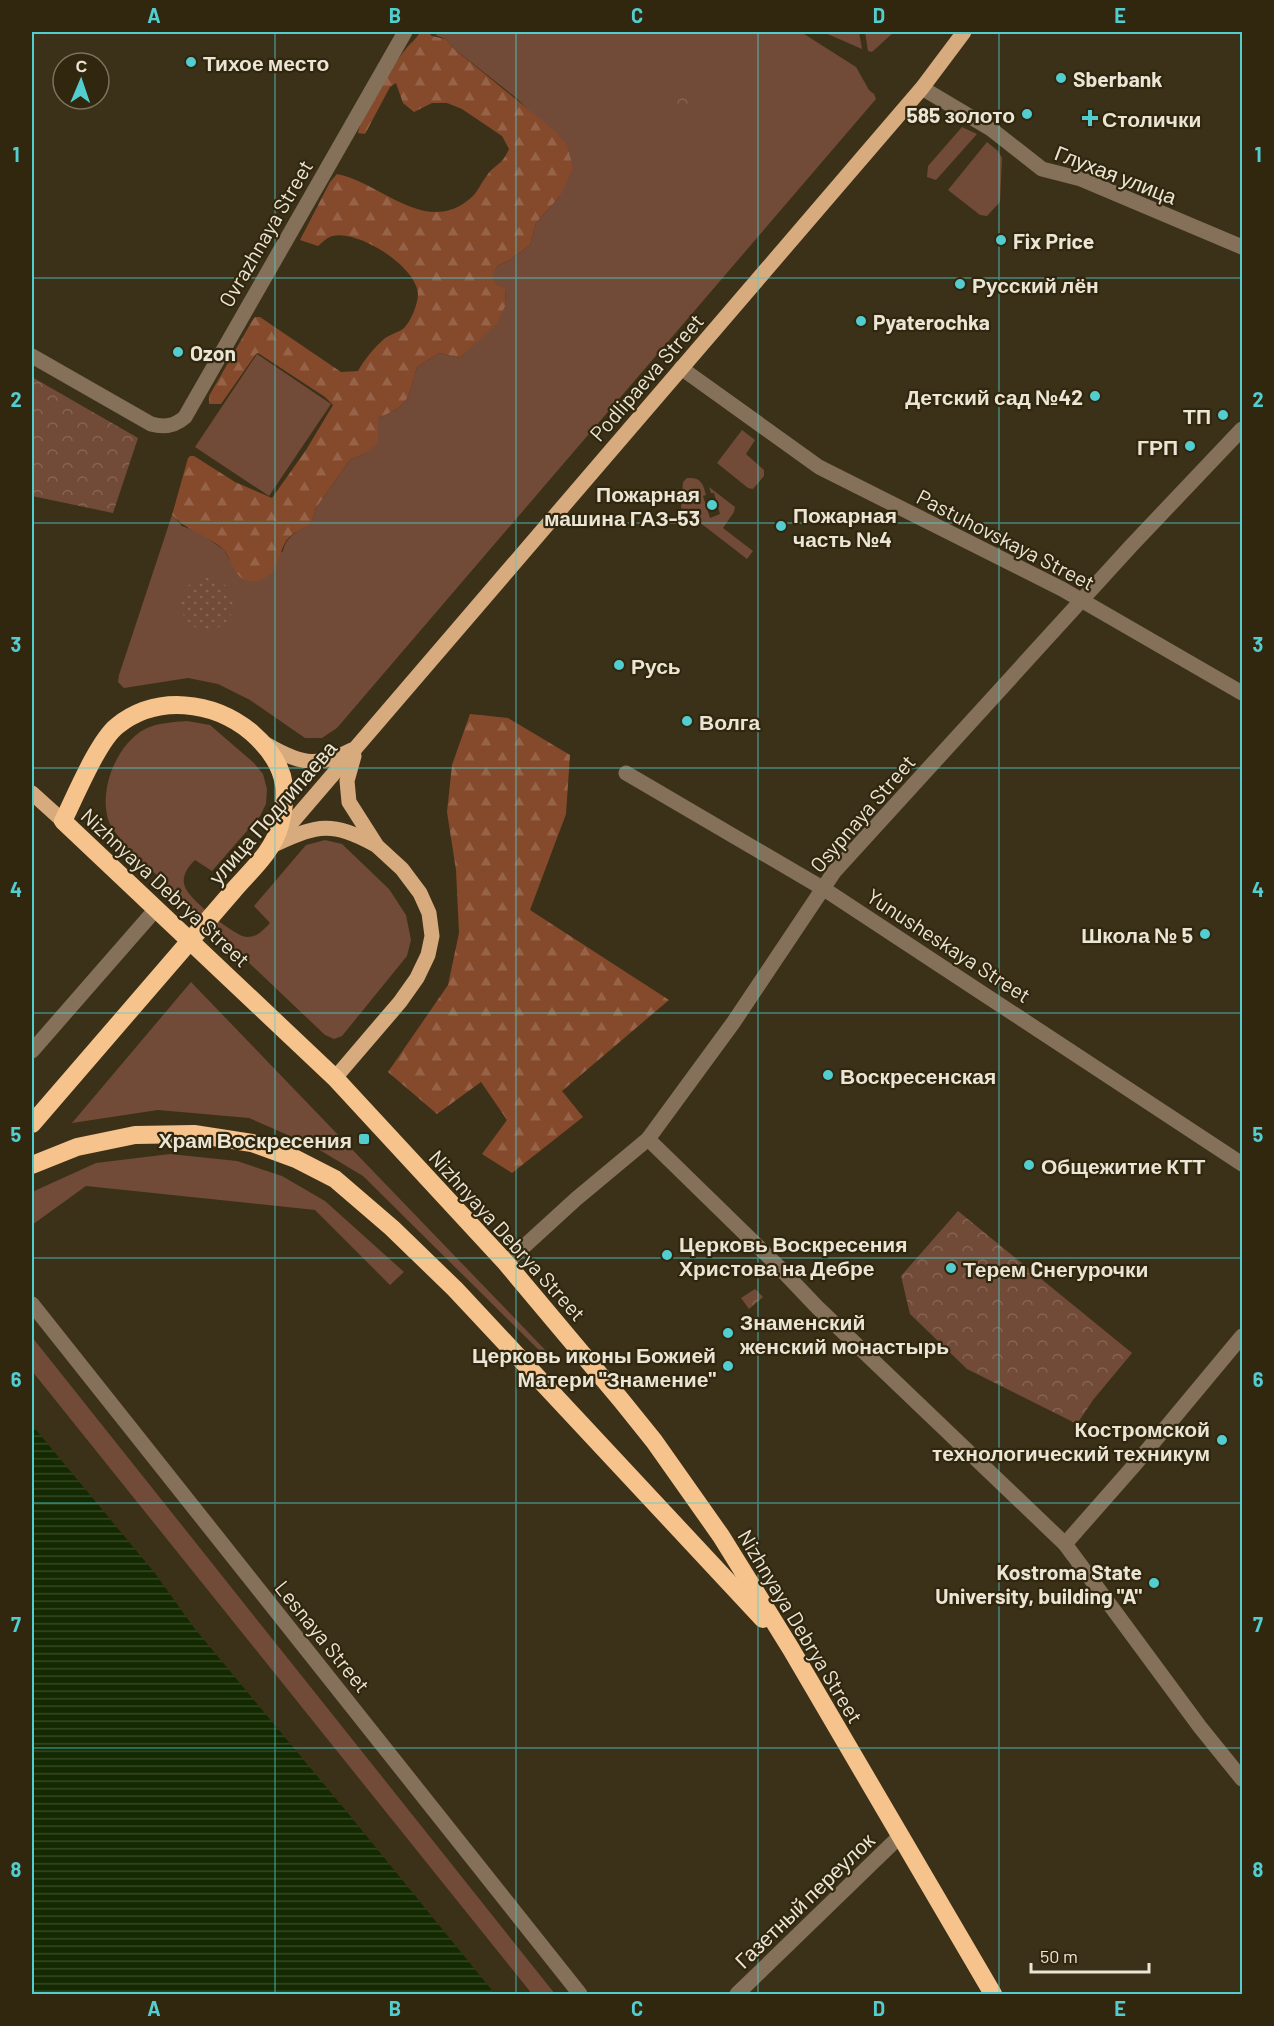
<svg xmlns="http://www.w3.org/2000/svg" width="1274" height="2026" viewBox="0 0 1274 2026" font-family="Barlow,sans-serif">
  <defs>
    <pattern id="forest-firs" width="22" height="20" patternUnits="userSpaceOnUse" patternTransform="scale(1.5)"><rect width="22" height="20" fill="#85492b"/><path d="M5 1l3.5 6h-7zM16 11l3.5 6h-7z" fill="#966349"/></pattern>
    <pattern id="park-crowns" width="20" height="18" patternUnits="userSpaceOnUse" patternTransform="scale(1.5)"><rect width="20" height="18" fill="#714a38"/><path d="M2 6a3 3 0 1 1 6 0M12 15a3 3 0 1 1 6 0" fill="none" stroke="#856454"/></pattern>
    <pattern id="garden-dots" width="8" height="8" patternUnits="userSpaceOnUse" patternTransform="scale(1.5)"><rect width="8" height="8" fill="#714a38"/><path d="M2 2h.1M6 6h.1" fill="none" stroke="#856454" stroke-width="1.8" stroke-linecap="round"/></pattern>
    <pattern id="water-rules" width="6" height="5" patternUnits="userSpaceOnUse" patternTransform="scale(1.5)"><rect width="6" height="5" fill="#132900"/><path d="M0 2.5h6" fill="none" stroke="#364824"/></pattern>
  </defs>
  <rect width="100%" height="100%" fill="#3b3118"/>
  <g fill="#714a38">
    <path d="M443,32H801L856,67L869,90L874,94L876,99L337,728L322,738H305L250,700L218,684L188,678L124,688L118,682L119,675L172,515L182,526L199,532L224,550L239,576L283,551C286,536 298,531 311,524L316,508L350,460L364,454L377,426L378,418C411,405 408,398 417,367L439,353L460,358L477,341L506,304L505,290L496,284L491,276L497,266L510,260L530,245L536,223L560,196L533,114L515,97L453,48L446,39L435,35Z"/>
    <polygon points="823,32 859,32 862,49"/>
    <polygon points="865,32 894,32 872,52 868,51"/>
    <polygon points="962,127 977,134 936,180 927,177 928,166"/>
    <polygon points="987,142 998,151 1002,158 1000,202 987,216 980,215 948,190"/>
    <polygon points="257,354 331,404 269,496 195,447"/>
    <polygon points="742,430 755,440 746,454 764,470 764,476 753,489 748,488 717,463"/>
    <path d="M687,478C701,477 703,483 706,495L703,496L710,518L720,514L714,493H711L709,487L735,507L734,512L723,528L753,551L747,559L681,508L683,482Z"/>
    <path d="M187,721L210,725L254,763L263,774L267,789L266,804L260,816L212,871L195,860C187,868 180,878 186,889C191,900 235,937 247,937C258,937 263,930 270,923L254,906L306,845L325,840L342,844L389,889L406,915L411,940L407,956L342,1036L334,1039L325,1035L123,843C118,835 110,827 108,819C99,788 117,744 145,729C157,723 173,722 187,721Z"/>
    <polygon points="191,982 552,1357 549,1360 363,1176 313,1146 249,1118 158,1110 72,1123"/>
    <polygon points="170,1154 237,1161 282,1176 325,1201 404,1272 390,1285 315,1210 86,1186 32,1225 32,1192 96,1163"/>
    <polygon points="32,1337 555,1994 532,1994 32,1371"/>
  </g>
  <g fill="url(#forest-firs)">
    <path d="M420,32H430L429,33L432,36L446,39L453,48L555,131L567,145L573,168L560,196L536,223L530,245L510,260L497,266L492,276L496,284L505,289L506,304L497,323L460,358L439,353L417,367C408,398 411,405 378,418V443L364,454L350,460L316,508L311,524C303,529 289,534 285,543C277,558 277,577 256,581C250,582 243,580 239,576C231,568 230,555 222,548C206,535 186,530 172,515L188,458L190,456H194L235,482L272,498L306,450L333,405L325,397L258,353L256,354L221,404H209V396L252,321L255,317H260L341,372L358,371C365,359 373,349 384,339C390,334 398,333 404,328C411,321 418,304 418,294C417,267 359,230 333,236C327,237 323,242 318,246L300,240L330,182L337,174C383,183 427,239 473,196C478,191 481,183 486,177C494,164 502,166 509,149L502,136L462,109L447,103H432L414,112L403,103L396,83L390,87L365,134L358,133C361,116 393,64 405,50C410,43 416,40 420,32Z"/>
    <polygon points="470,714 508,718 570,755 566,814 530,910 669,1000 562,1091 583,1117 512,1173 482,1154 507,1120 481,1082 437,1114 388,1072 448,985 459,933 456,870 447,812 452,765"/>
  </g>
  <g fill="url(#park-crowns)">
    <polygon points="673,94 693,94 694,110 674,110"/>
    <polygon points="32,377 138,438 113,513 32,496"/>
    <polygon points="958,1211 1132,1353 1093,1400 1077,1424 967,1369 910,1314 901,1276"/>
    <polygon points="755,1289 763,1297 749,1309 741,1298"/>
  </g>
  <circle fill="url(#garden-dots)" cx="207" cy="604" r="26"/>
  <polygon fill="url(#water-rules)" points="32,1425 154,1572 195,1629 347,1812 495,1994 32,1994"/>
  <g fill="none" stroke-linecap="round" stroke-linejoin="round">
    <g stroke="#85705a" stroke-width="15">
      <polyline points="922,88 991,129 1042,169 1081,179 1242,247"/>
      <path d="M32,356L151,424C165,428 175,426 185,417L405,32"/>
      <polyline points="681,368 819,467 1062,589 1242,693"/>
      <polyline points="626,773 824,889 1242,1164"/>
      <polyline points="32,1051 156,909"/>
      <polyline points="648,1139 778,1266 817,1307 1065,1544 1200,1727 1242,1779"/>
      <polyline points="506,1263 576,1199 648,1139 733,1023 834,872 1131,546 1242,429"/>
      <polyline points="32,1304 580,1994"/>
      <polyline points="1065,1544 1138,1461 1242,1336"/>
      <polyline points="737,1994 900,1836"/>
    </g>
    <g stroke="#d7ab7e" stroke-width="15">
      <path d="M264,743C298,763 316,769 352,750"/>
      <polyline points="32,793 63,821"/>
      <polyline points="275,842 922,88 964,32"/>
      <path d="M276,844C319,824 332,822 374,844"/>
      <polyline points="335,1078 400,1002 417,978 428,955 432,936 429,913 420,893 402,869 377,846 349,802 347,781 354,756"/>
    </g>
    <g stroke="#f7c38c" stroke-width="18">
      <path d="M233,891C250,871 273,852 280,825C283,813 286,798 284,785C281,763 267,746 251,732C213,701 157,694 117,726C98,741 75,797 63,821L335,1078L506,1263L621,1400L654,1441L721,1536L791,1649L993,1994"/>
      <polyline points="32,1165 77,1147 135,1135 194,1134 252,1143 296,1159 335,1179 392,1228 455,1289 763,1619"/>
    </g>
    <polyline stroke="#f7c38c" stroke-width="18" points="32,1124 233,891"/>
  </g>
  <path fill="none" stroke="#52cdd0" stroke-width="1.5" stroke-opacity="0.55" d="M275,32V1994M516,32V1994M758,32V1994M999,32V1994M32,278H1242M32,523H1242M32,768H1242M32,1013H1242M32,1258H1242M32,1503H1242M32,1748H1242"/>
  <g fill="#52cdd0" stroke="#31270e" stroke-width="2">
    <circle cx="191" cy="62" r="6"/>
    <circle cx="1061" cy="78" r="6"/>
    <circle cx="1027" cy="114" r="6"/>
    <path d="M1087 109h6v6h6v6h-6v6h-6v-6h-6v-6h6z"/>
    <circle cx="1001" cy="240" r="6"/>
    <circle cx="960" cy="284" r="6"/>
    <circle cx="861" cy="321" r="6"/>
    <circle cx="178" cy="352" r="6"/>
    <circle cx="1095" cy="396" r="6"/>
    <circle cx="1223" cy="415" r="6"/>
    <circle cx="1190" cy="446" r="6"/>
    <circle cx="712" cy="505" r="6"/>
    <circle cx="781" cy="526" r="6"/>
    <circle cx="619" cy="665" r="6"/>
    <circle cx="687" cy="721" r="6"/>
    <circle cx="1205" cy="934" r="6"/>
    <circle cx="828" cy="1075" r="6"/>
    <rect x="358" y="1133" width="12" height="12" rx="3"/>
    <circle cx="1029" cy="1165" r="6"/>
    <circle cx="667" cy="1255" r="6"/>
    <circle cx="951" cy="1268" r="6"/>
    <circle cx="728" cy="1333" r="6"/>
    <circle cx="728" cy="1366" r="6"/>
    <circle cx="1222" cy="1440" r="6"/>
    <circle cx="1154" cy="1583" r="6"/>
  </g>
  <g text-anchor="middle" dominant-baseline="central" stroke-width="4.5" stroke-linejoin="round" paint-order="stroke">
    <g font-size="21" font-weight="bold" fill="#ebe5d6" stroke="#31270e" text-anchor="start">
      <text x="203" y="62">Тихое место</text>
      <text x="1073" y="78">Sberbank</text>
      <text x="1015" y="114" text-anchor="end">585 золото</text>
      <text x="1102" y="118">Столички</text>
      <text x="1013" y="240">Fix Price</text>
      <text x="972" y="284">Русский лён</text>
      <text x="873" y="321">Pyaterochka</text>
      <text x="190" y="352">Ozon</text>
      <text x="1083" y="396" text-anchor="end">Детский сад №42</text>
      <text x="1211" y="415" text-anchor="end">ТП</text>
      <text x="1178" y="446" text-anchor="end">ГРП</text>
      <text x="700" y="493" text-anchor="end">Пожарная<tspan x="700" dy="24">машина ГАЗ-53</tspan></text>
      <text x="793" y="514">Пожарная<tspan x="793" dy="24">часть №4</tspan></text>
      <text x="631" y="665">Русь</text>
      <text x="699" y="721">Волга</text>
      <text x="1193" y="934" text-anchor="end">Школа № 5</text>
      <text x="840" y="1075">Воскресенская</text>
      <text x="352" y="1139" text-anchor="end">Храм Воскресения</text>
      <text x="1041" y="1165">Общежитие КТТ</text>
      <text x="679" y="1243">Церковь Воскресения<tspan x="679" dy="24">Христова на Дебре</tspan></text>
      <text x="963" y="1268">Терем Cнегурочки</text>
      <text x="740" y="1321">Знаменский<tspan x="740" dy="24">женский монастырь</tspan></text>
      <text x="716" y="1354" text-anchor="end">Церковь иконы Божией<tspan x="716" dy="24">Матери "Знамение"</tspan></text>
      <text x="1210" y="1428" text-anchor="end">Костромской<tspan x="1210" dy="24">технологический техникум</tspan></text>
      <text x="1142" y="1571" text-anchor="end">Kostroma State<tspan x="1142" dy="24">University, building "A"</tspan></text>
    </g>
    <g font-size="21" fill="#ebe5d6" stroke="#31270e">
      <text transform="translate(1116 174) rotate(21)">Глухая улица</text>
      <text transform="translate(265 233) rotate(-60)">Ovrazhnaya Street</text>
      <text transform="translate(646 377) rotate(-49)">Podlipaeva Street</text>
      <text transform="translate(1006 539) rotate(27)">Pastuhovskaya Street</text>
      <text transform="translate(272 812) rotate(-49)">улица Подлипаева</text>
      <text transform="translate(862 813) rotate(-49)">Osypnaya Street</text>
      <text transform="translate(166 887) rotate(43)">Nizhnyaya Debrya Street</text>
      <text transform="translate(949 945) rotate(33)">Yunusheskaya Street</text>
      <text transform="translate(508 1235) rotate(48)">Nizhnyaya Debrya Street</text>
      <text transform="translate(801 1626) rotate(59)">Nizhnyaya Debrya Street</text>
      <text transform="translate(323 1636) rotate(51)">Lesnaya Street</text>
      <text transform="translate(804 1900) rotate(-44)">Газетный переулок</text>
    </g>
  </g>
  <rect width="1274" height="2026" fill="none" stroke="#31270e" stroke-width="66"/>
  <g transform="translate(81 81) rotate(2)"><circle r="28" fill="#31270e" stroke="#7b735e" stroke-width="1.5"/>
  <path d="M0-4.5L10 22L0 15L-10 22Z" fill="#52cdd0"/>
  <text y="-9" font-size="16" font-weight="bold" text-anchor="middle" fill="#ebe5d6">С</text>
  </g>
  <path d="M1031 1963v9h118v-9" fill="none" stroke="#ebe5d6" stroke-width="3"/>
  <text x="1040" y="1963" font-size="18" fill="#ebe5d6" stroke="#31270e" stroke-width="4.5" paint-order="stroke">50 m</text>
  <rect x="33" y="33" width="1208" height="1960" fill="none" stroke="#52cdd0" stroke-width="2"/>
  <g font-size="20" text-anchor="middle" font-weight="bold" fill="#52cdd0">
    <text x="154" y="23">A</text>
    <text x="395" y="23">B</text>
    <text x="637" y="23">C</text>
    <text x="879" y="23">D</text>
    <text x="1120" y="23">E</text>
    <text x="16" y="162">1</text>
    <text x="1258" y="162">1</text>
    <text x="16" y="407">2</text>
    <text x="1258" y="407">2</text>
    <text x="16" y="652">3</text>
    <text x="1258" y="652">3</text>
    <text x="16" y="897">4</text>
    <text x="1258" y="897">4</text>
    <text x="16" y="1142">5</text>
    <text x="1258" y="1142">5</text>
    <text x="16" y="1387">6</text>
    <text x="1258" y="1387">6</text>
    <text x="16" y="1632">7</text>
    <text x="1258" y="1632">7</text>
    <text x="16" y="1877">8</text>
    <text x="1258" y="1877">8</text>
    <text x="154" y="2016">A</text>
    <text x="395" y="2016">B</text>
    <text x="637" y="2016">C</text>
    <text x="879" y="2016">D</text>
    <text x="1120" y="2016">E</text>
  </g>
</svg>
